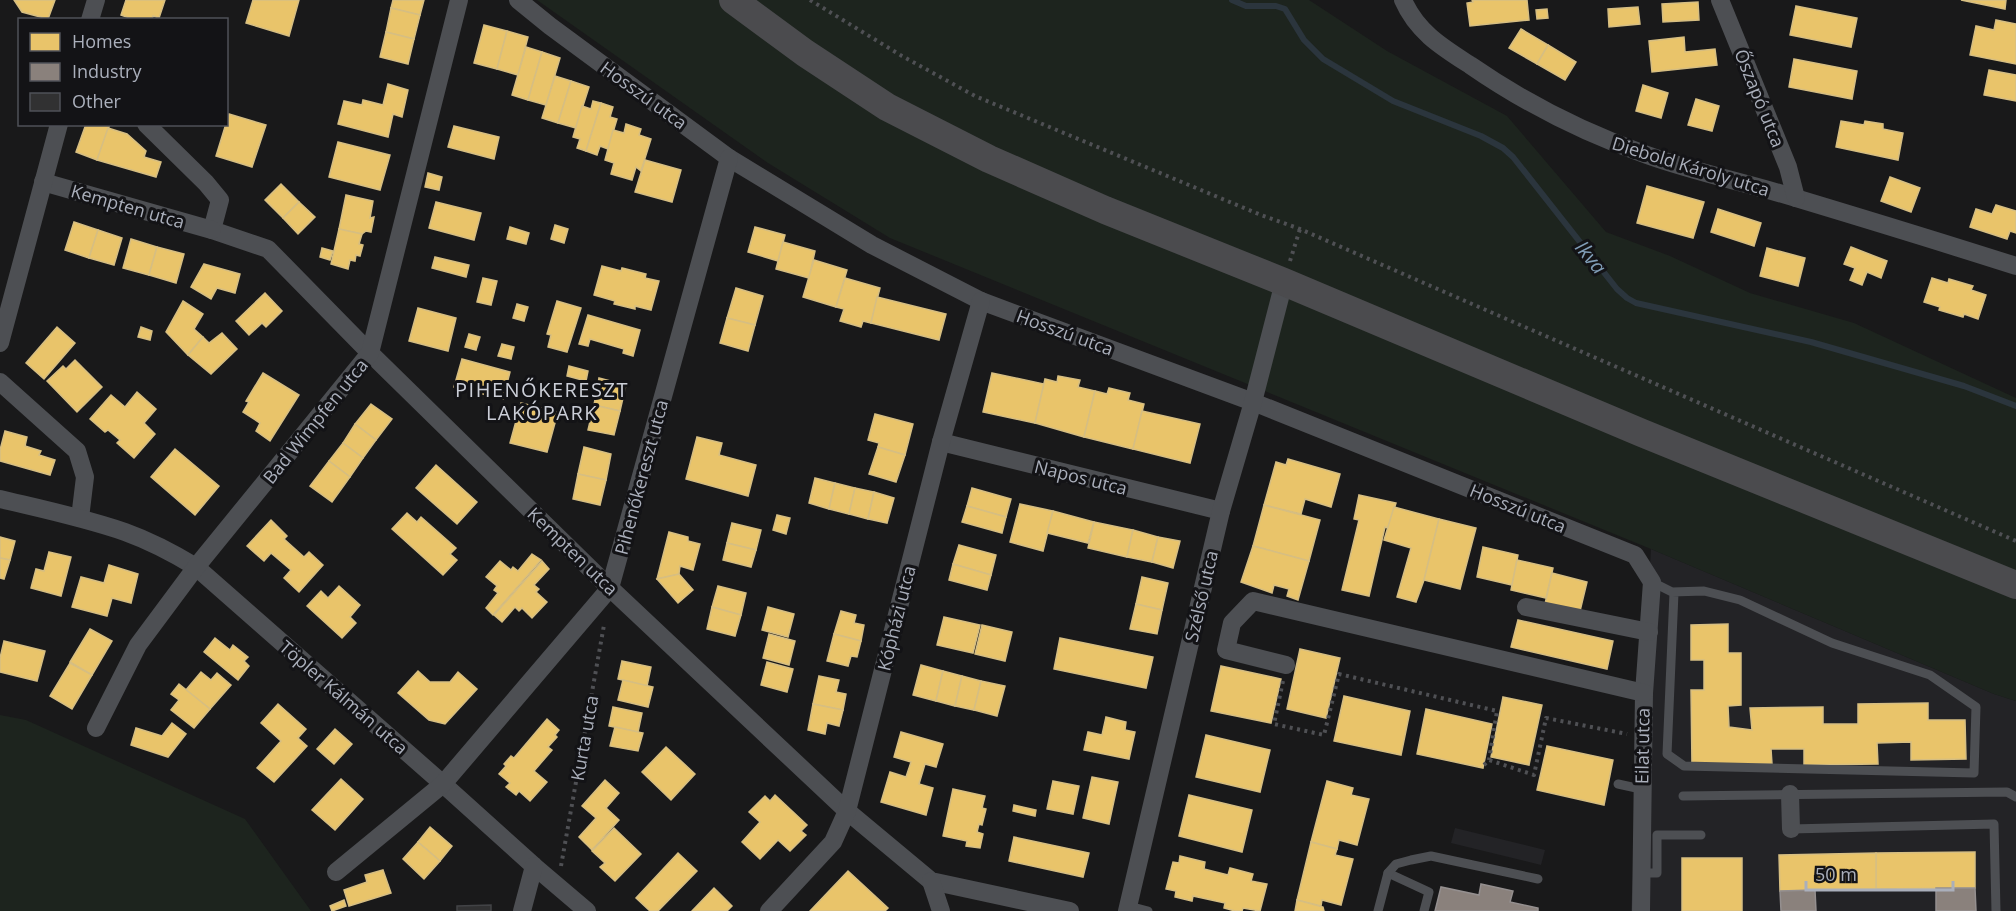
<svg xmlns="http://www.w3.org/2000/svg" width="2016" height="911" viewBox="0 0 2016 911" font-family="'Open Sans',sans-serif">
  <rect width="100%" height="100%" fill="#19191a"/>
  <g fill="#232326">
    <polygon points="1651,549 1994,694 2016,701 2016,911 1631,911"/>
    <polygon points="1455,828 1545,850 1541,865 1451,843"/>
  </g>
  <g fill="#1d241e">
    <polygon points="537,0 1309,0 1387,51 1507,116 1606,232 1670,256 1750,293 1854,323 2016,398 2016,701 1994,694 1651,549 890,238 768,163"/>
    <polygon points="0,715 26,720 245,819 311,911 0,911"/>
  </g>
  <g fill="#e9c46a" stroke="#d6be82" stroke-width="1.5">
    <polygon points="14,0 55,0 48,19 22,12"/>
    <polygon points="126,0 165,0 159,18 153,16 152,20 135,20 121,15"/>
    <polygon points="253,0 299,0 289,36 246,23"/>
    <polygon points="393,0 424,0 420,15 391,8"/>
    <polygon points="1472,0 1527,0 1529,20 1470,26 1467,3 1473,2"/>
    <polygon points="1961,0 2006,0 2005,9"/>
    <polygon points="1698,2 1699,20 1663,22 1662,4"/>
    <polygon points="1796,6 1857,18 1851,47 1790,35"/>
    <polygon points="1638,7 1640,24 1609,27 1608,9"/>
    <polygon points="391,8 420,15 414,39 386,32"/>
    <polygon points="1547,9 1548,18 1537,19 1536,10"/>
    <polygon points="1996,20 2016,24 2016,64 1970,55 1976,26 1994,30"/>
    <polygon points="484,25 507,31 497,69 474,63"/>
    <polygon points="1521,29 1548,45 1537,64 1509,48"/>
    <polygon points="507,31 528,37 518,75 497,69"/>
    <polygon points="386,32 414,39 408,64 380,57"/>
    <polygon points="1684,37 1685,52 1715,49 1717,65 1652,72 1649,41"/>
    <polygon points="1548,45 1576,62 1565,80 1537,64"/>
    <polygon points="526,47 542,52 528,100 512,95"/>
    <polygon points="542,52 560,58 546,105 528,100"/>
    <polygon points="1794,59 1857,71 1852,99 1789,87"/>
    <polygon points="1989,70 2016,75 2016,101 1984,95"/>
    <polygon points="555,76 571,81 558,123 542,118"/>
    <polygon points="571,81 589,87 576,128 558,123"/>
    <polygon points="388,84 408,90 402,117 393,114 388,137 338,124 344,101 362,105 363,100 383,105"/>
    <polygon points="1643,85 1668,93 1661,118 1636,111"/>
    <polygon points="1696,99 1719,106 1712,131 1688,125"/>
    <polygon points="593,101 601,103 586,151 577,148 580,139 573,137 582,106 591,109"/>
    <polygon points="601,103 613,107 610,117 617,119 608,149 600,146 597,155 586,151"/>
    <polygon points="229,114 266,125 252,167 216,156"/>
    <polygon points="1841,121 1864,125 1865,121 1883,124 1883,129 1903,133 1898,160 1836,147"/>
    <polygon points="86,124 110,124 97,160 76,152"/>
    <polygon points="626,124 641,129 639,135 651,139 641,171 636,167 632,180 611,174 614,163 605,160 613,130 624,133"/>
    <polygon points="454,126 499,137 494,159 448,147"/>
    <polygon points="108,128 127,134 146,151 144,157 161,162 156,177 97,160"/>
    <polygon points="338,142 390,155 380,190 329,177"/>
    <polygon points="645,160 681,170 672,202 635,192"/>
    <polygon points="428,173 442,177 439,190 425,187"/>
    <polygon points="1890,177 1920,188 1911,212 1881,201"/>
    <polygon points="281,184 299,202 283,218 265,200"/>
    <polygon points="1647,186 1704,202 1693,238 1637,223"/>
    <polygon points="346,195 373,201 370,218 374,217 371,232 366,231 362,234 339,229"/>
    <polygon points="299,202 315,217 298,234 283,218"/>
    <polygon points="436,202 481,213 474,240 429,228"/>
    <polygon points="1996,205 2016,211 2016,233 2010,231 2007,239 1970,227 1976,209 1992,214"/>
    <polygon points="1718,209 1761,223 1754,246 1711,232"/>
    <polygon points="74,222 98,230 89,258 65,250"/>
    <polygon points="555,225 568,229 564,243 551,239"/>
    <polygon points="510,227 529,233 526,244 507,239"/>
    <polygon points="755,227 785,235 778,261 748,252"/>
    <polygon points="339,229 362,234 359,244 363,245 360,256 356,255 355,261 350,260 348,269 331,264"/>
    <polygon points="98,230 122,238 114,265 89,258"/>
    <polygon points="131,239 157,247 149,275 123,268"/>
    <polygon points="783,242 815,251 809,278 776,269"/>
    <polygon points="157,247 184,254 176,283 149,275"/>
    <polygon points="1851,247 1887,261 1881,278 1867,272 1862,285 1850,280 1855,268 1844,264"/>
    <polygon points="322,248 333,251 330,260 320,257"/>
    <polygon points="1767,248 1805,258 1798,286 1760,276"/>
    <polygon points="435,257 469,265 466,277 432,268"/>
    <polygon points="814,260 847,270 836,307 803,297"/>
    <polygon points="204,264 240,274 235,293 217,288 211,299 191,287"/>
    <polygon points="602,266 621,271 622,268 646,274 645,278 659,281 651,310 635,306 635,309 614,304 615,301 594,295"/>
    <polygon points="483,278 497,281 491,305 477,302"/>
    <polygon points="845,278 880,288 871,323 863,321 861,327 840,321 844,309 836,307"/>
    <polygon points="1932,278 1948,283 1949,279 1973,286 1971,290 1986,295 1978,319 1964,314 1963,317 1939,310 1940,307 1924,302"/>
    <polygon points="736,288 763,296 755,325 727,318"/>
    <polygon points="265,293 282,311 266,327 262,323 249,335 236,321"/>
    <polygon points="877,297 946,314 939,340 871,323"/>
    <polygon points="183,301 203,314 194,329 203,337 188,355 166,332"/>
    <polygon points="557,301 581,308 567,352 548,347 551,335 547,334"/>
    <polygon points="517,304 528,307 524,321 513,318"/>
    <polygon points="418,308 456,318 448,351 409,341"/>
    <polygon points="588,315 640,330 633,356 623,353 624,349 590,339 588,346 579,344"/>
    <polygon points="727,318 755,325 748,351 720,343"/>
    <polygon points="57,327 75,343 44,379 26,363"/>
    <polygon points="141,327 152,331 150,340 138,337"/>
    <polygon points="222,333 237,349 211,374 188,355 203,337 209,343"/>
    <polygon points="469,334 480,337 476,350 465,347"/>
    <polygon points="502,344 514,347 511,359 498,356"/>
    <polygon points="462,359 510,372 503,399 454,387"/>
    <polygon points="75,360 102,387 77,412 47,381 63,366 66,369"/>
    <polygon points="569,366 588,371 586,381 567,376"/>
    <polygon points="263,373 299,395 270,441 256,431 260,423 243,412 249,402 246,401"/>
    <polygon points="992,373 1044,384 1035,423 983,412"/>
    <polygon points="1058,376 1080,380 1078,387 1095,391 1084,437 1035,423 1045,379 1057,382"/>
    <polygon points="599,378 626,385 620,411 594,405"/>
    <polygon points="1109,388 1130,393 1128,400 1144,404 1133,449 1084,437 1095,391 1107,394"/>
    <polygon points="137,392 156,409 144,423 155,434 134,458 117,443 120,440 108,430 105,432 90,419 111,395 125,407"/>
    <polygon points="521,403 558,412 547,452 510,443"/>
    <polygon points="371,404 392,419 376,440 355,424"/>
    <polygon points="594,405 620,411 614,435 588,430"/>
    <polygon points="1142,411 1200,424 1190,463 1133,449"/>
    <polygon points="875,414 913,424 905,455 878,447 879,443 868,440"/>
    <polygon points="355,424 376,440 363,458 343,443"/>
    <polygon points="5,431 27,437 25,446 41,451 39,455 55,460 50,475 0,461 0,450"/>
    <polygon points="697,437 722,443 719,455 756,465 748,496 686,479"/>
    <polygon points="343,443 363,458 350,477 329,461"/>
    <polygon points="584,447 611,454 606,480 578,474"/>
    <polygon points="878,447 905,455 896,482 869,474"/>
    <polygon points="175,449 219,486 195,515 151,477"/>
    <polygon points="1288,459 1340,474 1331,507 1305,499 1301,514 1264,505 1276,462 1286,465"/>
    <polygon points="329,461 350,477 332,502 310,486"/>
    <polygon points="436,465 477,502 457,524 416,488"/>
    <polygon points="578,474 606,480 600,505 573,499"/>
    <polygon points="815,478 835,483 829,509 809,503"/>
    <polygon points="835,483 855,488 849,514 829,509"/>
    <polygon points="855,488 874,492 868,519 849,514"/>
    <polygon points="972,488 1011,499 1006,517 967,506"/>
    <polygon points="874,492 894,498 887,523 868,519"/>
    <polygon points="1359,495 1396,503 1388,528 1385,527 1369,596 1342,590 1359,520 1354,519"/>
    <polygon points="1020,504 1053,511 1043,551 1010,542"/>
    <polygon points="1264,505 1320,520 1309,561 1253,546"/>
    <polygon points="967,506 1006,517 1002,533 962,522"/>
    <polygon points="1394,507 1439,519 1424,580 1416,602 1397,597 1411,548 1384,540"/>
    <polygon points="1053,511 1094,522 1088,543 1047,533"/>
    <polygon points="407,513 417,522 421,517 456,548 450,554 457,560 443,575 392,529"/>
    <polygon points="777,515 790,518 786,534 773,530"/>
    <polygon points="1439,519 1476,528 1460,589 1424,580"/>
    <polygon points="271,520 287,536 284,539 304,557 309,552 323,565 299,592 284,578 291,570 271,553 264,561 247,546"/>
    <polygon points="1094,522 1133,530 1127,557 1088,548"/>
    <polygon points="732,523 761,530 756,550 727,543"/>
    <polygon points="1133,530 1158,537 1152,562 1127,557"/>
    <polygon points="669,532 688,537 688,541 700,544 693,570 680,566 679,574 657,579"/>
    <polygon points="0,537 15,541 10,560 0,558"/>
    <polygon points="1158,537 1180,541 1173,568 1152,562"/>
    <polygon points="727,543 756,550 751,567 723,560"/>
    <polygon points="959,545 996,555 991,575 953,564"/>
    <polygon points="1253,546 1309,561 1298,600 1287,596 1289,589 1274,585 1272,593 1241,582"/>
    <polygon points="1483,547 1518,555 1512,585 1477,577"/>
    <polygon points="49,552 71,557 61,596 31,588 36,569 44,571"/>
    <polygon points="532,554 541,560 493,615 486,608 498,593 494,590 497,586 486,577 500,561 511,570 513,567 518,571"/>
    <polygon points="0,558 10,560 4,579 0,578"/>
    <polygon points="1517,560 1553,568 1546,598 1511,590"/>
    <polygon points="542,561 549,569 534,585 539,589 536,592 547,602 532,618 522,608 519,611 515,607 502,622 494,615"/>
    <polygon points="953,564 991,575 987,590 949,580"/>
    <polygon points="109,565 138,574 131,603 112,598 107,616 72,607 81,577 104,583"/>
    <polygon points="1552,573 1587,582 1580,611 1545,604"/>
    <polygon points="679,574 693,590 678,603 657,579"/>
    <polygon points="1142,577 1168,583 1162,610 1136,604"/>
    <polygon points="339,586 360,605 350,617 356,623 342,638 307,606 321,591 328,598"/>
    <polygon points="718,586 746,593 741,615 712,607"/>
    <polygon points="1136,604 1162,610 1157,634 1130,629"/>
    <polygon points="712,607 741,615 735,636 707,629"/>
    <polygon points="768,607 794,614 788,637 762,630"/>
    <polygon points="841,611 856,615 854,623 864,625 861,641 834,634"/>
    <polygon points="944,617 980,625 973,653 937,645"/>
    <polygon points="1518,620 1613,641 1607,669 1511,647"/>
    <polygon points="1728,624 1728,653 1741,653 1741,705 1728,706 1729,727 1752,730 1750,708 1823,707 1823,724 1858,724 1858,704 1928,703 1928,720 1965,720 1966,759 1911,760 1911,742 1877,743 1878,764 1804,765 1804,749 1771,749 1772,764 1692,765 1691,690 1704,690 1704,660 1691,660 1691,625"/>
    <polygon points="982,625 1012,632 1005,661 975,654"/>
    <polygon points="90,629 112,641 92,675 70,662"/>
    <polygon points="769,634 795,641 789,665 763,658"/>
    <polygon points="834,634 861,641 857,657 851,656 848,666 827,661"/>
    <polygon points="215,638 230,650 233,645 248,657 244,661 249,666 238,680 204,652"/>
    <polygon points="1060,638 1153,657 1146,688 1054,669"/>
    <polygon points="4,641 45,651 37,681 0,672 0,658"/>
    <polygon points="1300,649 1340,658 1326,718 1287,709"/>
    <polygon points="622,661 651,667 647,686 618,679"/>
    <polygon points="767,662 793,669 787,692 761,685"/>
    <polygon points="70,663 92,675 72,709 50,696"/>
    <polygon points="921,665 943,671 936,701 913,695"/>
    <polygon points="1221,666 1281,679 1271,723 1211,711"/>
    <polygon points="418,671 430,682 450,682 458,672 477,689 445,724 429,720 398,693"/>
    <polygon points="943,671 962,676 955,706 936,701"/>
    <polygon points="201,672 211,680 217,673 231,685 210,709 186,690"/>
    <polygon points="819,676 839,680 836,692 846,694 843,710 813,704"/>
    <polygon points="962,676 981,681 974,710 955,706"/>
    <polygon points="623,680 653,687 648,707 618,700"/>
    <polygon points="981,681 1005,686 997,716 974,710"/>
    <polygon points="179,684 210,709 194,728 171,710 179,700 171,694"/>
    <polygon points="1344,696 1410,711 1401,755 1334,741"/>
    <polygon points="1503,697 1542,705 1529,765 1491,757"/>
    <polygon points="278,704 306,729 298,738 307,746 274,782 257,768 281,741 261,723"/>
    <polygon points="813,704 843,710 839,726 827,723 825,734 808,730"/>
    <polygon points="613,707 642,713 638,732 609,726"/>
    <polygon points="1426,709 1492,724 1483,768 1417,754"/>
    <polygon points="1106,717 1126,722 1125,730 1135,732 1129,759 1084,750 1088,732 1102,735"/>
    <polygon points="547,719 559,730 555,735 557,737 548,747 552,750 534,771 547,782 530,801 519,791 516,795 506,787 510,783 499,774 506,766 504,764 511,756 514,758"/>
    <polygon points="172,723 186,734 168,757 131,745 136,728 162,736"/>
    <polygon points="615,727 643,733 638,751 610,746"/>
    <polygon points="335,729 352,744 334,764 317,749"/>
    <polygon points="901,732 943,744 936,767 925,764 919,784 933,788 926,815 881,802 890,772 906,777 911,762 894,757"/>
    <polygon points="1206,735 1270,750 1260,792 1196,777"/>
    <polygon points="1547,746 1613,760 1604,805 1537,790"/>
    <polygon points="666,747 695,774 671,800 642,772"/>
    <polygon points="1092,777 1118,782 1109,824 1083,818"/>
    <polygon points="341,779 363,799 335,830 312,810"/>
    <polygon points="605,780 619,793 606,808 619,820 592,850 579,837 596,818 582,806"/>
    <polygon points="1053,781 1079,786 1073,814 1047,809"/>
    <polygon points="1327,781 1353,788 1351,795 1369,799 1357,845 1339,840 1337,849 1311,842"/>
    <polygon points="953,789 985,796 982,808 986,809 982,825 979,824 977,832 983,834 980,848 966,846 967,841 943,836"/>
    <polygon points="775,795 807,825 801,831 806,835 790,851 778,840 760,859 742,842 760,822 749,812 765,796 770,801"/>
    <polygon points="1189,795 1252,810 1242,852 1179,836"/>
    <polygon points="1014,805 1036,810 1035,816 1013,811"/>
    <polygon points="430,827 452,846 440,861 418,842"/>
    <polygon points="614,828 641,854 615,881 600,867 605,863 592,851"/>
    <polygon points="1014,837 1089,853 1083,877 1009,861"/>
    <polygon points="418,842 440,861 424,879 403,859"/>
    <polygon points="1311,842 1337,849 1335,855 1353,859 1341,905 1322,900 1321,906 1297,900"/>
    <polygon points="1975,852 1975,888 1876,889 1876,853"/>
    <polygon points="678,853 697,871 658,911 650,911 636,898"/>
    <polygon points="1876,853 1876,889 1780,891 1779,855"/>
    <polygon points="1180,856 1205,862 1204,869 1228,875 1230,868 1253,874 1251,881 1267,884 1260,911 1243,908 1242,911 1235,911 1224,908 1225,903 1193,896 1192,901 1175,897 1176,891 1166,889 1173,862 1179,863"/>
    <rect x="1682" y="858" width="60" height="53"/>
    <polygon points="383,870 391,893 349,906 344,890 367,882 365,875"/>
    <polygon points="848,871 888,908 885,911 810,911"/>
    <polygon points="714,888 732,906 727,911 692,911"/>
    <polygon points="344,900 346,906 332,911 330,906"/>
    <polygon points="1297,900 1323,907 1324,911 1295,911"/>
  </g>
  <g fill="#8a817c" stroke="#948f8f" stroke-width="1.5">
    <polygon points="1481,884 1513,891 1510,902 1538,908 1538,911 1435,911 1441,887 1479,895"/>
    <polygon points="1936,888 1975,888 1976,911 1936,911"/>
    <polygon points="1815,890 1816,911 1781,911 1780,891"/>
  </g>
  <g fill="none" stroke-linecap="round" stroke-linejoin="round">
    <polyline stroke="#2b353d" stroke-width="6" points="1232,0 1246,6 1276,6 1285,9 1304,40 1323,59 1393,101 1481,136 1503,148 1513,157 1617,289 1627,298 1636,303 1811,342 1964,386 2016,406"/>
  </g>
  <polygon fill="#313132" stroke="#424346" stroke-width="1.5" points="491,905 491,911 457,911 457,906"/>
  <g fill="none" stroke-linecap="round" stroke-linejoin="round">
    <g stroke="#4f5054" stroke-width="4" stroke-dasharray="3 4.5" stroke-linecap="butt">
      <polyline points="810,0 902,56 975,96 1261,215 1300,229 2016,541"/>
      <polyline points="1290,261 1300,229"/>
      <polyline points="1283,681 1274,724 1324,735 1339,674 1497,711 1489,760"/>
      <polyline points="1484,765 1489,760 1534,775 1546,718 1627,734"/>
      <polyline points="561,866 604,625"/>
    </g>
    <g stroke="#4d4f53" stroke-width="9">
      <polyline points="1652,582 1674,593 1667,754 1684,766 1974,773 1976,707 1930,675 1832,643 1740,600 1704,591 1672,592"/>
      <polyline points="1618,784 1641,789"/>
      <polyline points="1683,796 2007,792 2016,797"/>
      <polyline points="1791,829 1994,824 1996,911"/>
      <polyline points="1388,873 1429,892 1424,911"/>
      <polyline points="1641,873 1657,873 1657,835 1701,835"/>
      <polyline points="1129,906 1148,911"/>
      <polyline points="1378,911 1388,873 1396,864 1411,860 1431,856 1538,879"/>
    </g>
    <g stroke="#4d4f53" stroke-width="18">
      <polyline points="518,0 550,26 729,158 872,245 981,301 1253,402 1635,555 1652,582 1644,693 1641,911"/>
      <path d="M1403,0C1417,32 1442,47 1470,65C1525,103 1584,133 1647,155C1697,173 1749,183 1799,199C1872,221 1944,243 2016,266"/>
      <polyline points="1720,0 1788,167 1796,198"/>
      <polyline points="90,20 96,0"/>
      <polyline points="146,124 206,183 220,200 212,230 268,249 370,353 610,588 847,811 931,881 1070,911"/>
      <polyline points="43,182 212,230"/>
      <polyline points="0,343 59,124"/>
      <polyline points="0,382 77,451 85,477 80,518"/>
      <polyline points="941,442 1221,511"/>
      <path d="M0,499C42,509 85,518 125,532C150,541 173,553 196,567L443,784L534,866L587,911"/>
      <polyline points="1526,607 1649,632"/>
      <polyline points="1286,665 1226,650 1232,623 1253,601 1644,693"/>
      <polyline points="96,728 138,645 196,567 370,353 459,0"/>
      <polyline points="1790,794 1791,829"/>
      <polyline points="336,872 443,784 610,588 729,158"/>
      <polyline points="931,881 941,911"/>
      <polyline points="522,911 534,866"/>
      <polyline points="769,911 833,842 847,811 941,442 981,301"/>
      <polyline points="1127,911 1221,511 1253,402 1284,282"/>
    </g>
    <polyline stroke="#4b4b4e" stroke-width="28" points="733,0 805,53 887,107 989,159 1105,210 1284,282 1642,433 2016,585"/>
  </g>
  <g text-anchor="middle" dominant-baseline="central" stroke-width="6" stroke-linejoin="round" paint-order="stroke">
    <g font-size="18" fill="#aaafbb" stroke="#131316">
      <text transform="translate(644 95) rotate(36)">Hosszú utca</text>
      <text transform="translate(1760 98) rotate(68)">Őszapó utca</text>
      <text transform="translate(1691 166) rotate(17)">Diebold Károly utca</text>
      <text transform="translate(128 206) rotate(16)">Kempten utca</text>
      <text transform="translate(1065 332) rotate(20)">Hosszú utca</text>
      <text transform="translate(315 421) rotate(-51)">Bad Wimpfen utca</text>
      <text transform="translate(641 477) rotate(-75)">Pihenőkereszt utca</text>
      <text transform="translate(1081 477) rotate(14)">Napos utca</text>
      <text transform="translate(1518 508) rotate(22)">Hosszú utca</text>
      <text transform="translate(573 551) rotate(44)">Kempten utca</text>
      <text transform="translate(1201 596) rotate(-77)">Szélső utca</text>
      <text transform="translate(896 618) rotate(-76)">Kópházi utca</text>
      <text transform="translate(344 697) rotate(41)">Töpler Kálmán utca</text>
      <text transform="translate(584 738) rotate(-80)">Kurta utca</text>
      <text transform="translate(1642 746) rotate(-89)">Eilat utca</text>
    </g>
    <g font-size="20" font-style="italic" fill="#809db7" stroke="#131316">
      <text transform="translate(1591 257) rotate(51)">Ikva</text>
    </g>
    <g font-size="20" letter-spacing="1.5" fill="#cbced7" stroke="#131316">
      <text x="542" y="389">PIHENŐKERESZT<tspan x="542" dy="23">LAKÓPARK</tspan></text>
    </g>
  </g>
  <rect x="18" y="18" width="210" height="108" fill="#131316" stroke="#4f5158" stroke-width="1.5"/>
  <rect x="30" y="33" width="30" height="18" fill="#e9c46a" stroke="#4f5158" stroke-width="1.5"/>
  <text x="72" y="48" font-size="18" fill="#aaafbb">Homes</text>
  <rect x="30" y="63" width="30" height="18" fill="#8a817c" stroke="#4f5158" stroke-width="1.5"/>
  <text x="72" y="78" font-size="18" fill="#aaafbb">Industry</text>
  <rect x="30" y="93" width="30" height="18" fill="#313132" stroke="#4f5158" stroke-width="1.5"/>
  <text x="72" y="108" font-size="18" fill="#aaafbb">Other</text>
  <path d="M1806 881v9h147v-9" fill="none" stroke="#aaafbb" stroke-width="3"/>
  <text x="1815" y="881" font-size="18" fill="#aaafbb" stroke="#131316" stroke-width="4.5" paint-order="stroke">50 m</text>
</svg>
